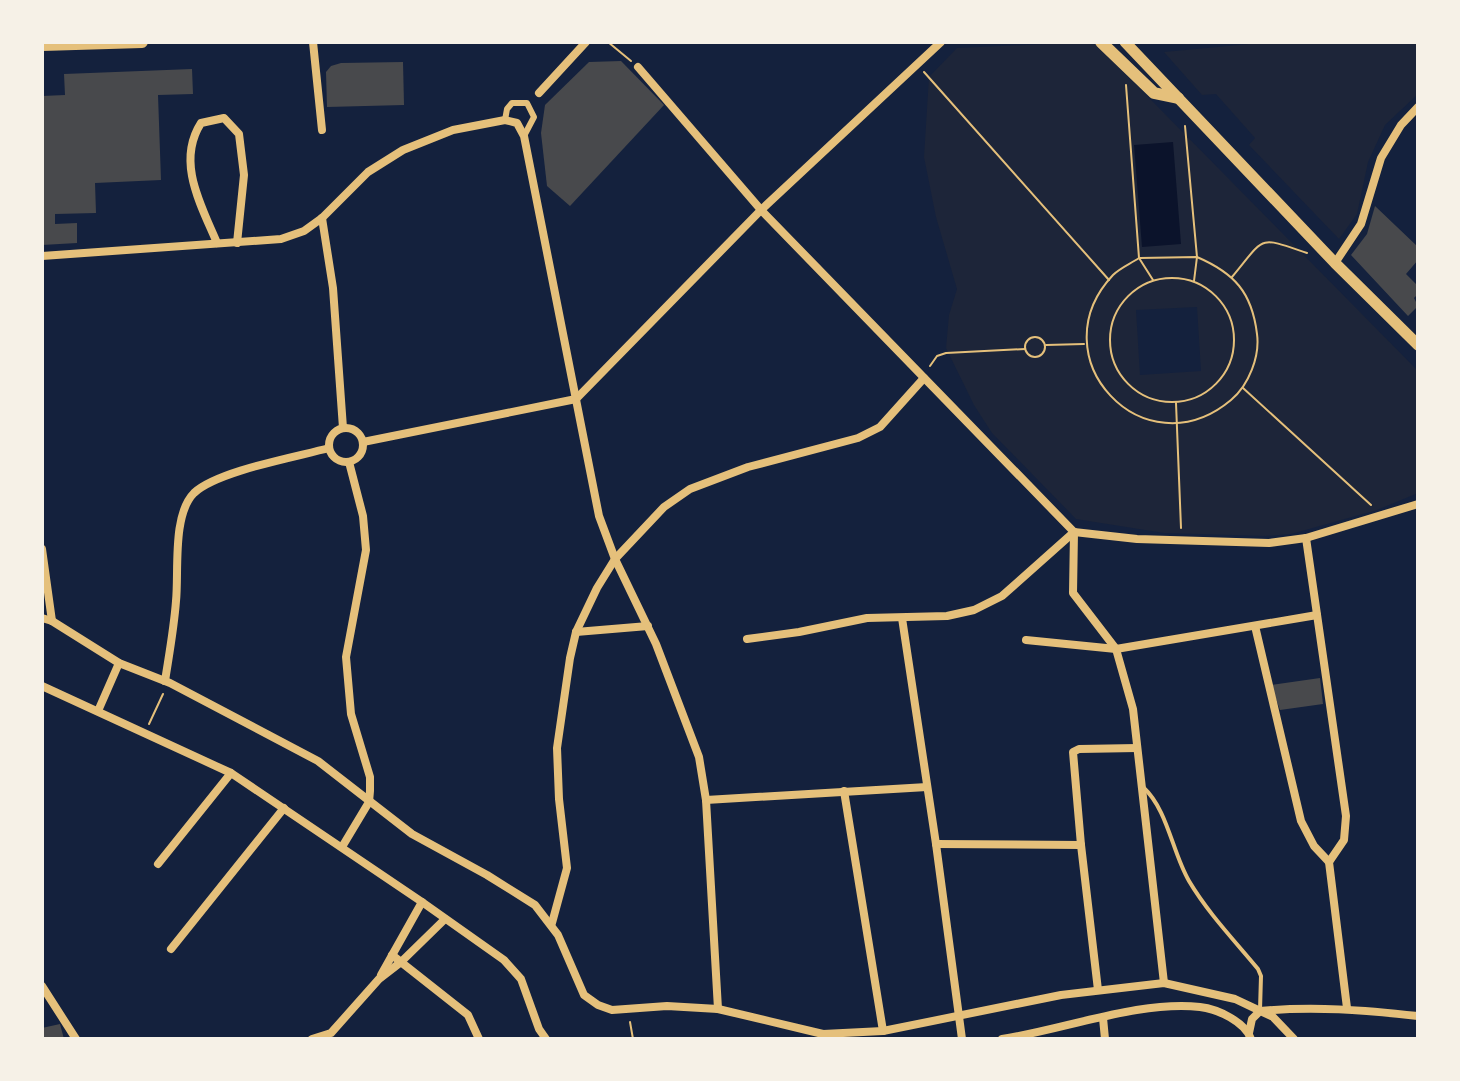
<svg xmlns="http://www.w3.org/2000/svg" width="1460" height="1081" viewBox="0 0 1460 1081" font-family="Rubik,sans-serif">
  <rect width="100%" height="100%" fill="#14213d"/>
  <g fill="#1d2539" fill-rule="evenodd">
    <path d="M1094,42L1418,371V493L1377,510L1291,534L1266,536L1164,533L1076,519L992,433L974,405L946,348L949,315L957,289L936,217L924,157L929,77L957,48ZM1197,307L1201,371L1140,375L1136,310Z"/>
    <polygon points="1271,42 1418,42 1418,94 1385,125 1368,162 1357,214 1339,239 1249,145 1255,138 1216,94 1202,95 1164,52"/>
  </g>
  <polygon fill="#0b132b" points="1173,142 1181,244 1142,247 1134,145"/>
  <g fill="#48494c">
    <polygon points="621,61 664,105 570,206 547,186 541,133 545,105 589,62"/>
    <polygon points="403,62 404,105 327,107 326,72 331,66 341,63"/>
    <polygon points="192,69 193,94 158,95 161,180 95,183 96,213 55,214 55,224 77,223 77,243 42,245 42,96 65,95 64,74"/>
    <polygon points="1375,206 1418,247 1418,260 1406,274 1418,286 1418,294 1414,298 1418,306 1408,316 1351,255 1367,234"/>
    <polygon points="1320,678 1323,704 1280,710 1271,685"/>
    <polygon points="60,1024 64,1039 42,1039 42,1028"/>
  </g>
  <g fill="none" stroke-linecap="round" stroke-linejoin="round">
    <g stroke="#e5c07b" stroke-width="2">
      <polyline points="608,42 631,61"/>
      <polyline points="924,72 1109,280"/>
      <path d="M1126,85L1139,258C1130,264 1120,268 1113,275C1036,357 1144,473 1231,400C1249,385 1260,356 1257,334C1252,292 1234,273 1197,257L1185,126"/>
      <polyline points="1139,258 1153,280"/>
      <polyline points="1140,258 1197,257 1194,281"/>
      <path d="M1232,277C1266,236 1257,236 1307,253"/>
      <circle cx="1172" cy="340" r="62"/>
      <circle cx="1035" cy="347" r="10"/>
      <polyline points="1046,345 1084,344"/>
      <polyline points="930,366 937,356 946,353 1025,349"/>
      <polyline points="1243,388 1371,505"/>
      <polyline points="1176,403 1181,528"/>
      <polyline points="149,724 163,694"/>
      <polyline points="630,1022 633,1039"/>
    </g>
    <path stroke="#e5c07b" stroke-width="4" d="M1143,787C1168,810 1172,852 1189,881C1208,913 1234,940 1258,969L1261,976L1260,1010"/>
    <polyline stroke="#e5c07b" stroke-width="6" points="505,120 507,109 512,103 527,103 534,117 524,136"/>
    <g stroke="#e5c07b" stroke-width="8">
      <polyline points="313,42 322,130"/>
      <polyline points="638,67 761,210 1074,532"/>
      <polyline points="539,93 586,42"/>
      <polyline points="322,218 333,288 343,428"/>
      <path d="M217,243C201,205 176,162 201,123L224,118L239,134L244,175L237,243"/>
      <polyline points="42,256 281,239 304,231 322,218 368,172 403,150 453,130 505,120 517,123 524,136 599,516 615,559 656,644 699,757 706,800 718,1009"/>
      <polyline points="1335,263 1361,224 1381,158 1401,125 1418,107"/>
      <circle cx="346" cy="445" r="17"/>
      <polyline points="363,442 576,399 761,210 941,42"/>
      <polyline points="1074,532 1073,593 1116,649 1133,709 1164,983"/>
      <polyline points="1074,532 1137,539 1269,543 1306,538 1418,504"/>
      <polyline points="1306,538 1346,816 1344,840 1329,862 1347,1008"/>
      <polyline points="42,549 52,621"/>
      <polyline points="42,618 52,621 119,663 170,683 318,761 412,834 487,875 535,905 558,935 584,995 598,1005 612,1010 667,1006 718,1009 823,1034 883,1031 1061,995 1164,983 1235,999 1273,1017 1294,1039"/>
      <polyline points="902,618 936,844 962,1039"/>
      <polyline points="1255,626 1301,821 1314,846 1329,862"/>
      <polyline points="576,632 648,626"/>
      <polyline points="747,639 799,632 867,618 947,616 974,610 1002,596 1074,532"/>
      <polyline points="1026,640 1116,649 1317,615"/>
      <path d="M165,681C169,655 174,628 176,601C179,572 172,515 194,493C217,471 296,457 329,448"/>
      <polyline points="42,686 231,773 422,902 504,960 521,979 539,1029 546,1039"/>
      <polyline points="98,711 119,663"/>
      <polyline points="844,791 883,1031"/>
      <polyline points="706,800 927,787"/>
      <polyline points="936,844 1081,845"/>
      <polyline points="342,847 369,802 370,791 370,777 351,714 346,657 366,550 363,516 349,462"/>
      <polyline points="158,864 231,773"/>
      <polyline points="552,923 567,868 559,799 557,748 570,658 576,632 597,588 615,559 664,507 690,489 748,467 858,438 880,427 924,378"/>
      <polyline points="171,949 284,808"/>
      <polyline points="392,955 468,1015 479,1039"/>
      <polyline points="381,975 422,902"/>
      <polyline points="42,986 76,1039"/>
      <polyline points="1098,990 1081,845 1073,752 1079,749 1137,748"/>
      <polyline points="1103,1018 1105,1039"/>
      <path d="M1249,1033L1252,1019L1260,1011C1314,1006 1364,1010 1418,1016"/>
      <polyline points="312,1039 331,1033 379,979 401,962 445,919"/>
      <path d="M1002,1039C1063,1030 1140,1000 1200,1007C1218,1009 1245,1022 1251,1039"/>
    </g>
    <polyline stroke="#e5c07b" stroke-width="11" points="1125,42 1335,263 1418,345"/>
    <g stroke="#e5c07b" stroke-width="12">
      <polyline points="1101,42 1154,93 1178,98"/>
      <polyline points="42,45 142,42"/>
    </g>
  </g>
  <rect width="1460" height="1081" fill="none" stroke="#f6f1e7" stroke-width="88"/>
</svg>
